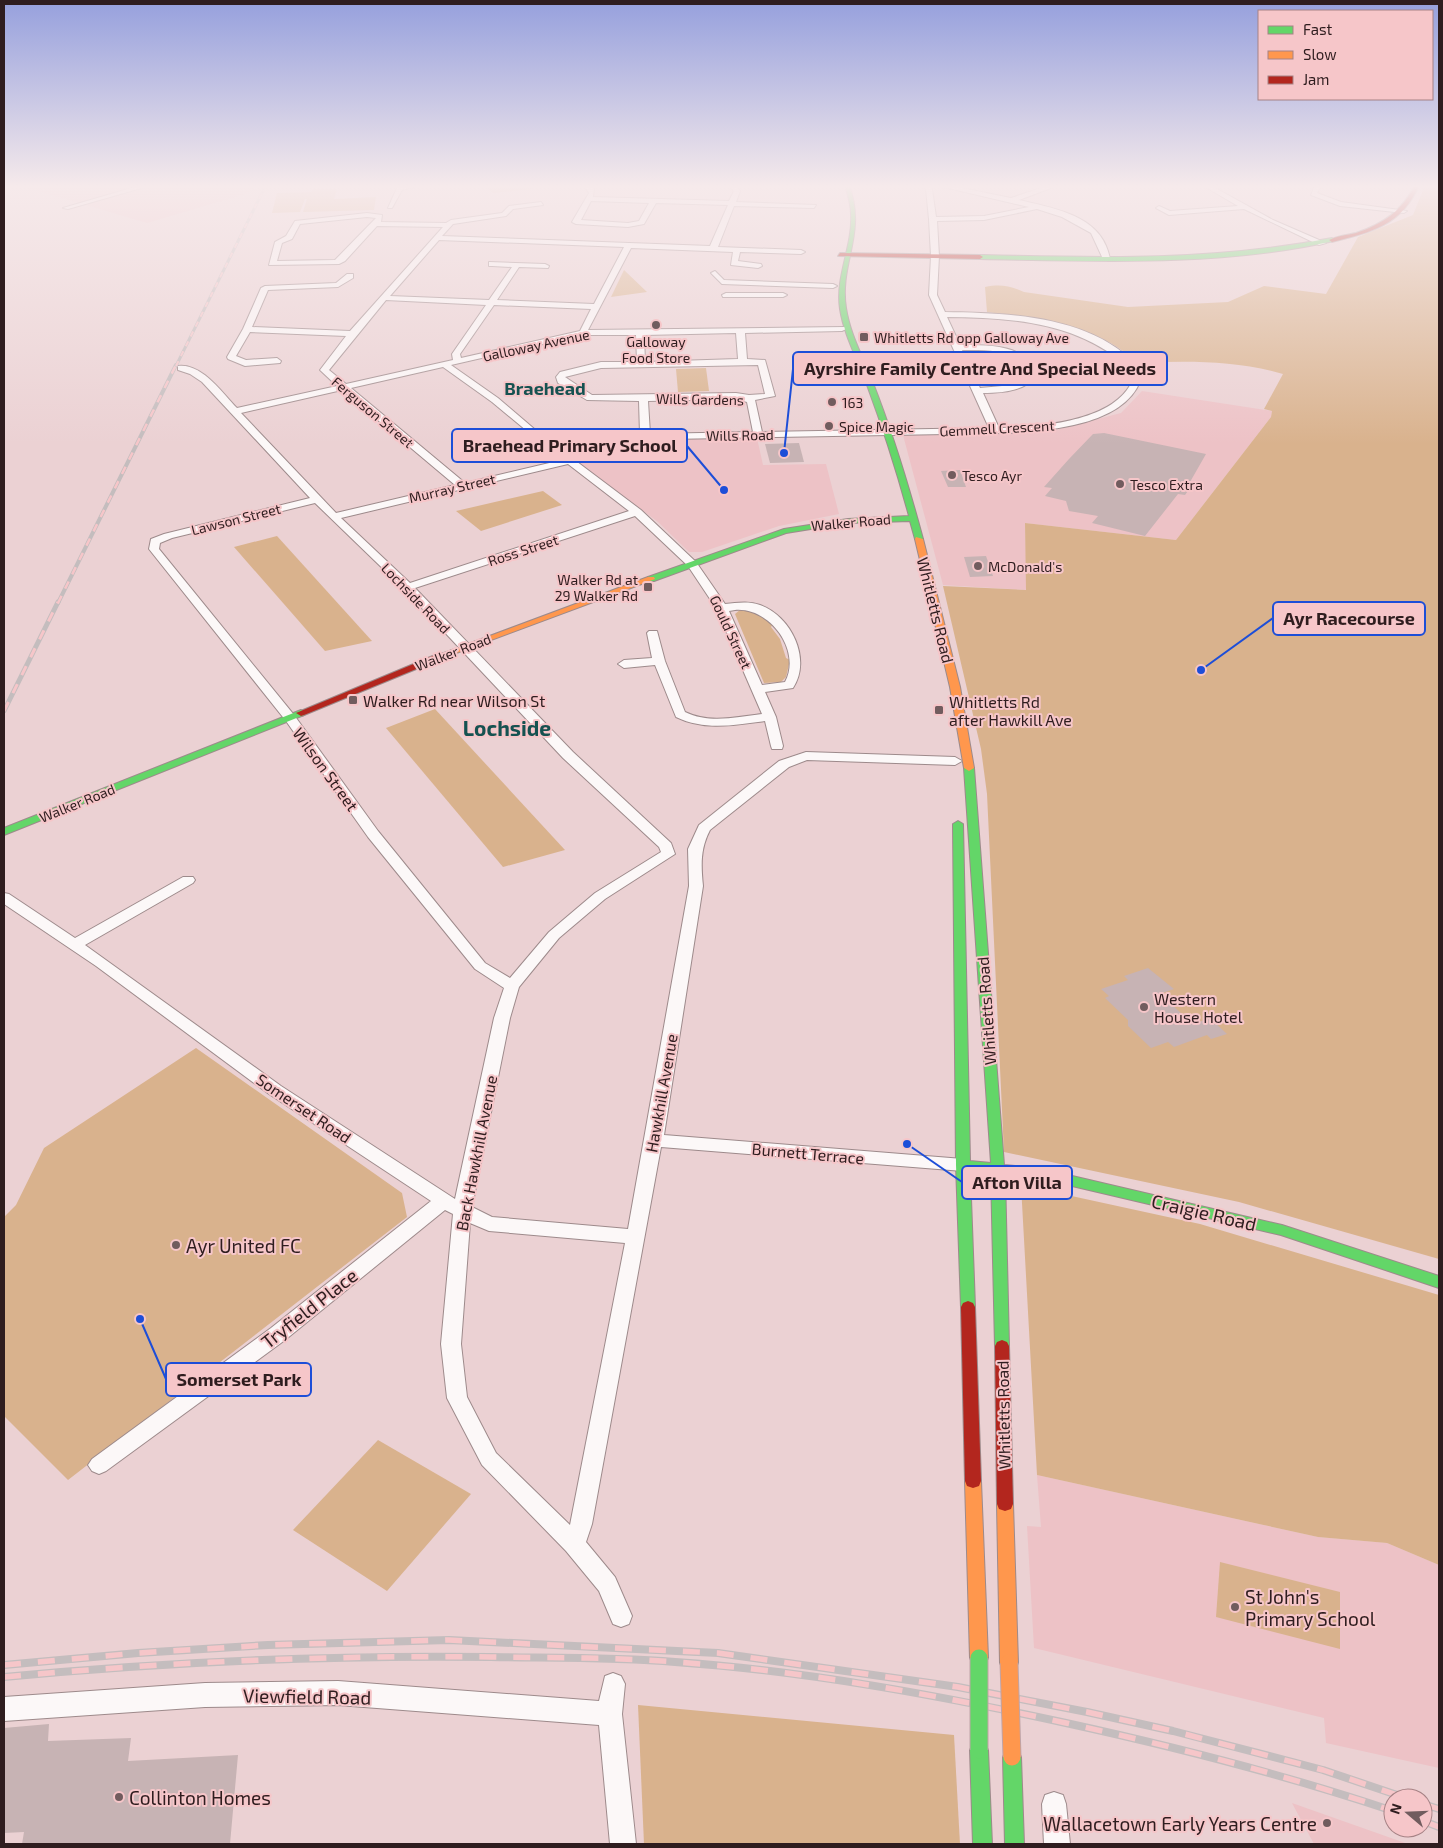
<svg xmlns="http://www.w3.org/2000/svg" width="1443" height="1848" viewBox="0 0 1443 1848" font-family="'Exo 2',sans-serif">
  <rect width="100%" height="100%" fill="#ebd1d3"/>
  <g fill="#edc2c6">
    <polygon points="40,185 253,185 249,193 147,223 28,188"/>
    <polygon points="1142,391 1272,411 1271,417 1176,540 1025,523 1027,590 943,585 903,435 1055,430 1121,413"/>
    <polygon points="757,438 763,465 826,464 839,514 779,526 702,552 689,552 658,522 557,446 566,441"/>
    <polygon points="1037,1475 1318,1537 1387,1543 1439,1565 1439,1768 1326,1743 1324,1718 1034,1648 1027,1526 1041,1527"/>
    <polygon points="1292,1803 1408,1844 1314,1844"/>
  </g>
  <g fill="#d9b28d">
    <polygon points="483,185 527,185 532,189 493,193"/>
    <path d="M1425,185H1439V1259L1239,1202L1004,1152L987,794L981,749L943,586L1026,590L1025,523L1176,540L1271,417L1272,411L1264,409L1283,374C1235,360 1186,361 1137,363C1100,325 1037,318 987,312L985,287C1001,284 1010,286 1024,292L1128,307L1228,302L1264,286L1326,294L1358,237L1413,215Z"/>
    <polygon points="313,189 337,189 334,199 376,197 374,210 303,212 307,199 305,199 300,212 272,213 277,193 311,192"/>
    <polygon points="624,270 647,292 611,297"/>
    <path d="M967,350C987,352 1012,352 1024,371C1015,385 999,387 983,384Z"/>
    <polygon points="706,368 709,391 678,392 676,369"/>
    <polygon points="543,491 562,505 481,531 456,511"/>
    <polygon points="277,536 372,641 325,651 234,547"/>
    <polygon points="741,609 750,609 773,624 771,627 780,639 786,658 790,660 786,677 781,682 764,683 735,614"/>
    <polygon points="435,709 565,850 503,867 386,728"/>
    <polygon points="196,1048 402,1193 407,1217 68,1480 4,1416 4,1217 16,1205 44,1148"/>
    <polygon points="1021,1185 1200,1224 1439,1295 1439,1565 1387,1543 1318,1537 1037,1475"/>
    <polygon points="378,1440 471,1494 387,1591 293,1530"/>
    <polygon points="1220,1562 1340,1592 1340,1649 1216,1617"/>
    <polygon points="638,1705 954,1735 960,1844 644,1844"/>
  </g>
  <g fill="#c7b3b4">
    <polygon points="1104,433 1206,454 1190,482 1193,484 1185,495 1178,494 1145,536 1092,523 1098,516 1069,511 1066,501 1045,496 1052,488 1044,487 1069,459 1093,434"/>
    <polygon points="799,443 804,462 770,463 765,444"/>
    <polygon points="960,470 966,487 948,487 941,471"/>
    <polygon points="986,556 993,576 970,577 964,557"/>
    <polygon points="1148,968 1174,989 1160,994 1193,1024 1210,1018 1227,1034 1211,1039 1207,1035 1174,1047 1168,1042 1151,1048 1128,1026 1128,1020 1105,998 1109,996 1101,989 1128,980 1124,976"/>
    <polygon points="49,1724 48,1741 131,1738 128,1761 238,1755 230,1844 22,1844 24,1832 4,1833 4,1728"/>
  </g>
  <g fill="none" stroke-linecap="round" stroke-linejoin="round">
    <defs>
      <g id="street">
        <polygon points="142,185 152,185 68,209 63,208"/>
        <polygon points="409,185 421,185 402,190 392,208 388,208 397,188"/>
        <path d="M584,185H591L594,189L593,197L729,201L734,191L729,185H735L740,191L736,202L816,205L814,208L734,206L718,247L801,250L805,252L801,254L740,252L738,261L761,264L762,266L758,268L731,265L733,252L631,248L588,330L845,327L846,329L842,331L745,333L747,359L765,360L775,396L755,400L762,432L989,428L929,295L931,256L929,219L926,189L923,185H929L932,189L936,217L984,216L1029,207L935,185H947L1011,198L1050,185H1059L1019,200C1049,207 1093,214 1106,246C1108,251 1110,256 1110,261L1103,259L1091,233L1062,217L1037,209L984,220L937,221L939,256L937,295L945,312C1012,313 1097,316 1143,372C1132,426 1048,431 1003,433L562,441L552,443L641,510L696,562L725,604C737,603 748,601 760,605C791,616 812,659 793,688L765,692L776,717L783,746L782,749H772L771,746L765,721C734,725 705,731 676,717L655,665L624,668L618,664L624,660L652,658L647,633L649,631H657L665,661L685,712C710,724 736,717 762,714L716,608L688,566L635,516L415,588L573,752L671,843L675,854L605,899L559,938L519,987L510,1018L472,1207L492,1217L628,1229L689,886L688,849L699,825L779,761L806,752L955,757L962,761L955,765L807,760L789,767L710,830C700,849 701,866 703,886L664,1135L963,1159L969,1160L972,1165L969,1170L963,1171L661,1147L592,1524L586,1542L615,1577L632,1616L629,1624L621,1627L613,1624L599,1591L566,1551L482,1465L447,1398L441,1344L453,1214L445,1210L285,1340L106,1471L99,1474L92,1471L88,1465L92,1459L271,1328L431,1201L269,1094L96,966L4,904V893L9,894L75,938L183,877H193L195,880L193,883L85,945L281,1086L455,1199L494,1018L504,988L475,969L368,837L286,721L149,549L151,539L164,534L310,498L202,382L190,374L178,370V366C202,363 222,393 237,408L337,386L320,370L346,336L250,332L236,356L246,360L277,358L281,361L280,363L245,366L228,359L227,357L243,329L261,288L265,286L336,283L347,274H353V278L338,287L268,290L252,327L350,331L443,227L377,226L345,261L339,264L269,265L275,242L286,236L295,221L367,213L382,215L381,222L446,223L451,220L502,213L509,206L541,202L543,205L513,209L506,216L453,224L442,236L710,246L728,205L656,203L644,224L628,227L576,224L572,222L589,193ZM591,201L649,203L639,221L628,223L581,220ZM367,217L376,218L335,260L277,261L282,243L292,239L300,224ZM439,240L624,247L594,304L497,300L519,267L548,268L549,266L545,264L489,262V266H492L512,267L489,300L390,296ZM386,300L486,305L452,354L453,360L346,384L329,370ZM494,305L591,309L580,331L461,358L460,354ZM947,317C1017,318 1081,322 1135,373C1123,422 1040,427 999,428L983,393C1004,393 1025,391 1039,374C1025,344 989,345 960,345ZM736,333L738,359L645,362L644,335ZM583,335H636L637,362H601L560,372L556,377L558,383L587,400L639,401L640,434L562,435L546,439L498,398L451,365ZM962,350C987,350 1019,348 1030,374L1013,385L980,388ZM758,365L765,394L749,395L736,393L592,395L565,377L601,368ZM443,367L492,402L562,460L465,483L351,388ZM342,390L455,485L336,513L241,413ZM736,399L747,402L753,432L650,434L648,401ZM568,464L629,511L410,583L341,518ZM315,503L404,589L563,758L659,847L661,852L595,893L549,932L510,978L485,963L378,831L294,715L159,549L160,543L172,538ZM735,610C770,607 802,651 785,682L762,685L729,611ZM470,1223L489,1231L625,1243L570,1525L496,1453L467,1397L461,1344Z"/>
        <polygon points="1202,185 1210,185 1273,220 1326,243 1319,245 1244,209 1169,215 1156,208 1159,206 1170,211 1238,206"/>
        <polygon points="1315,185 1321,185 1317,193 1341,202 1407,211 1404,213 1340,206 1311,195"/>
        <polygon points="715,271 724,280 833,284 837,286 833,288 722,284 711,273"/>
        <polygon points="726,293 783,293 787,295 783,297 723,297 722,295"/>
        <polygon points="613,1673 621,1676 625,1684 622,1714 636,1844 610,1844 599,1725 338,1705 205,1707 4,1721 4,1697 205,1683 338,1681 599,1701 605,1676"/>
        <polygon points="1054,1792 1063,1795 1066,1804 1070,1844 1044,1844 1042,1804 1045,1795"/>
      </g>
      <g id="fast">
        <path d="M845,185H849C867,234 839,263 846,308C850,335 864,359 873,383C893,434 909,487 923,539L919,541L915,539L910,521L848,523L786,533L654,581H648V577L784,529L848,519L909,516C897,472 883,428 867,385C858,360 844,335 840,309C835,276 853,246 851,214C851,204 848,195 845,185Z"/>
        <path d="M1332,238L1334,241C1218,267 1098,261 980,259L977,257L980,255C1101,258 1212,261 1332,238Z"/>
        <polygon points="301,710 306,713 304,715 4,835 4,828"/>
        <polygon points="969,765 974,768 1004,1165 1038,1168 1282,1225 1439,1276 1439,1288 1281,1235 1038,1178 1005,1174 1009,1346 1007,1350 1002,1352 997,1350 995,1346 991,1173 970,1171 975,1307 973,1311 968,1313 963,1311 961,1307 956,1165 953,824 958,821 963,824 970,1161 991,1163 964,768"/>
        <polygon points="979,1741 985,1744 988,1750 992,1844 973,1844 970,1750 973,1744"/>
        <polygon points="1012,1748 1018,1751 1021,1757 1024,1844 1005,1844 1003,1757 1006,1751"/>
      </g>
      <g id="slow">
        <polygon points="916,537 923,539 960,687 974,768 969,771 964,768 950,687 915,539"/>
        <polygon points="648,577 654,577 655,579 443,658 437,658 436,656"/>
        <polygon points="973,1474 979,1476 981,1481 988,1658 985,1664 979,1666 973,1664 970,1658 965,1481 967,1476"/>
        <polygon points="1005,1497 1011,1499 1013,1504 1018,1663 1015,1669 1009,1671 1003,1669 1000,1663 997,1504 999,1499"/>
      </g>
      <g id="jam">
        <path d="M1415,185H1419C1402,225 1372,232 1332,242L1329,240C1337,236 1347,235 1356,233C1383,224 1402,211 1415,185Z"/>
        <polygon points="840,253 980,255 983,257 980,259 838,256"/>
        <polygon points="440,653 443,654 443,658 304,715 301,716 296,713"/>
        <polygon points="968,1301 973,1303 975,1307 981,1481 979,1486 973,1488 967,1486 965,1481 961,1307 963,1303"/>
        <polygon points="1002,1340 1007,1342 1009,1346 1013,1504 1011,1509 1005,1511 999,1509 997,1504 995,1346 997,1342"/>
      </g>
    </defs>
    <use href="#street" stroke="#9d8a8b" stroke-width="2"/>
    <use href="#fast" stroke="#9d8a8b" stroke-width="2"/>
    <use href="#slow" stroke="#9d8a8b" stroke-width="2"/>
    <use href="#jam" stroke="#9d8a8b" stroke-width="2"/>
    <use href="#street" fill="#fcf8f8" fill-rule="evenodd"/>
    <use href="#fast" fill="#63d668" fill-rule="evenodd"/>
    <use href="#slow" fill="#ff974d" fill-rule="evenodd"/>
    <use href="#jam" fill="#b3261e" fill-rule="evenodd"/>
    <defs>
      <polyline id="rail-far3" points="176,366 266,185"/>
      <polyline id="rail-far2" points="58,603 176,365"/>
      <polyline id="rail-far1" points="4,711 58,602"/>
      <g id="rail">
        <polyline points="4,1665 138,1653 268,1645 449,1640 718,1653 958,1687 1087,1712 1173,1731 1323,1770 1406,1798"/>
        <path d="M4,1677C166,1662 328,1655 491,1657C552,1658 614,1657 675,1662C806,1671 937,1695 1066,1723C1176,1747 1286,1775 1393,1811"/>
        <polyline points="1423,1804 1439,1809"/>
        <polyline points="1423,1821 1439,1827"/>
      </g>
    </defs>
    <use href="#rail-far3" stroke="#c4bdbe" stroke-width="3"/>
    <use href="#rail-far2" stroke="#c4bdbe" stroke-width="4"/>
    <use href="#rail-far1" stroke="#c4bdbe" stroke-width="5"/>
    <use href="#rail" stroke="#c4bdbe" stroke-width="8"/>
    <use href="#rail-far3" stroke="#f6c6c9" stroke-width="2" stroke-dasharray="5.5" stroke-linecap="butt"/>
    <use href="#rail-far2" stroke="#f6c6c9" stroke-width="2.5" stroke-dasharray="8" stroke-linecap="butt"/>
    <use href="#rail-far1" stroke="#f6c6c9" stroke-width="3" stroke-dasharray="10" stroke-linecap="butt"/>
    <use href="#rail" stroke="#f6c6c9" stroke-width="5.5" stroke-dasharray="17" stroke-linecap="butt"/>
    <defs>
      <polyline id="fast-bridge" points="979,1658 979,1750"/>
      <polyline id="slow-bridge" points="1009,1663 1012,1757"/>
    </defs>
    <use href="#fast-bridge" stroke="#c0a4a7" stroke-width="19" stroke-linecap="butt"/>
    <use href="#slow-bridge" stroke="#c0a4a7" stroke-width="19" stroke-linecap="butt"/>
    <use href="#fast-bridge" stroke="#63d668" stroke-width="17"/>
    <use href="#slow-bridge" stroke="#ff974d" stroke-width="17"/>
  </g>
  <linearGradient id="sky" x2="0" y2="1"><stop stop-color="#96a0dd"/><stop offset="0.42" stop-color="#f6eaeb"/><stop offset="1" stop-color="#f6eaeb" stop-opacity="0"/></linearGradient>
  <rect width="1443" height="444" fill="url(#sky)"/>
  <g fill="#715c5e" stroke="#f6c6c9" stroke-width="2">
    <circle cx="656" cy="325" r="5"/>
    <rect x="859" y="332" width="10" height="10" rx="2.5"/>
    <circle cx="832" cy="402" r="5"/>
    <circle cx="829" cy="426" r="5"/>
    <circle cx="952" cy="475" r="5"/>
    <circle cx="1120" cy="484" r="5"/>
    <circle cx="978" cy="566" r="5"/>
    <rect x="643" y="582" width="10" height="10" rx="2.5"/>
    <rect x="348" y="695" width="10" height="10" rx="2.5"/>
    <rect x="934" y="705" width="10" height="10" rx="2.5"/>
    <circle cx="1144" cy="1007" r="5"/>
    <circle cx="176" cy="1245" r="5"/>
    <circle cx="1235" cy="1607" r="5"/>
    <circle cx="119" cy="1797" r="5"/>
    <circle cx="1327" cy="1823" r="5"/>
  </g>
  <g text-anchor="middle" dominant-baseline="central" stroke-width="4" stroke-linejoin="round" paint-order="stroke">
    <g font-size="14" fill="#2f1d1f" stroke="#f6c6c9" text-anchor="start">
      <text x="874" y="337">Whitletts Rd opp Galloway Ave</text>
      <text x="656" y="341" text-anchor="middle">Galloway<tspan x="656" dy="16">Food Store</tspan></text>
      <text x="842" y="402">163</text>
      <text x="839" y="426">Spice Magic</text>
      <text x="962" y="475">Tesco Ayr</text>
      <text x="1130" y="484">Tesco Extra</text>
      <text x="988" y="566">McDonald's</text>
      <text x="638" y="579" text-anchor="end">Walker Rd at<tspan x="638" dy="16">29 Walker Rd</tspan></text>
    </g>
    <g font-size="14" fill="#2f1d1f" stroke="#f6c6c9">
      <text transform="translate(536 345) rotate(-12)">Galloway Avenue</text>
      <text transform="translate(700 399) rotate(1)">Wills Gardens</text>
      <text transform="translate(373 412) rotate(40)">Ferguson Street</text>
      <text transform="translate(997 428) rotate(-3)">Gemmell Crescent</text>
      <text transform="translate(740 435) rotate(-1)">Wills Road</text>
      <text transform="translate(452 488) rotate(-13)">Murray Street</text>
      <text transform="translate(236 519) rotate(-14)">Lawson Street</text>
      <text transform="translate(851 522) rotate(-5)">Walker Road</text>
      <text transform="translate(523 550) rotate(-18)">Ross Street</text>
      <text transform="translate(416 598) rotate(46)">Lochside Road</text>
      <text transform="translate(731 632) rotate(65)">Gould Street</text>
      <text transform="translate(453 652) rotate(-21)">Walker Road</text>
      <text transform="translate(77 803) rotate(-22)">Walker Road</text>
    </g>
    <g font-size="16" fill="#2f1d1f" stroke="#f6c6c9">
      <text transform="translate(936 610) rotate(76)">Whitletts Road</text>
      <text transform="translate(326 769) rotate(54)">Wilson Street</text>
      <text transform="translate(986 1011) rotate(-94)">Whitletts Road</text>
      <text transform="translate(661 1093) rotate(-80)">Hawkhill Avenue</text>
      <text transform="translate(304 1108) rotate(34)">Somerset Road</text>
      <text transform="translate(476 1153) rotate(-79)">Back Hawkhill Avenue</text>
      <text transform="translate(808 1153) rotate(5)">Burnett Terrace</text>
      <text transform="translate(1003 1415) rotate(-91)">Whitletts Road</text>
    </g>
    <g font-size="16" fill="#2f1d1f" stroke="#f6c6c9" text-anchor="start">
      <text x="363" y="700">Walker Rd near Wilson St</text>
      <text x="949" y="701">Whitletts Rd<tspan x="949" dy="18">after Hawkill Ave</tspan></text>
      <text x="1154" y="998">Western<tspan x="1154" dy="18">House Hotel</tspan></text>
    </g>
    <g font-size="18" font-weight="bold" fill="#155251" stroke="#f6c6c9">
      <text x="545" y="388">Braehead</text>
    </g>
    <g font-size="19" fill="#2f1d1f" stroke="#f6c6c9">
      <text transform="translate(1204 1212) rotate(13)">Craigie Road</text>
      <text transform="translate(309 1308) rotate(-38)">Tryfield Place</text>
      <text transform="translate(307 1696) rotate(1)">Viewfield Road</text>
    </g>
    <g font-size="19" fill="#2f1d1f" stroke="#f6c6c9" text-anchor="start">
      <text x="186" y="1245">Ayr United FC</text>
      <text x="1245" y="1596">St John's<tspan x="1245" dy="22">Primary School</tspan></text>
      <text x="129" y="1797">Collinton Homes</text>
      <text x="1317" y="1823" text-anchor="end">Wallacetown Early Years Centre</text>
    </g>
    <g font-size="21" font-weight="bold" fill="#155251" stroke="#f6c6c9">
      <text x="507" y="727">Lochside</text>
    </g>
  </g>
  <path fill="none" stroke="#1d4ed8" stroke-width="2" d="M784 453L793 369M724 490L687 446M1201 670L1273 618M907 1144L962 1182M140 1319L166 1379"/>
  <g fill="#1d4ed8" stroke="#f6c6c9" stroke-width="2">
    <circle cx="784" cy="453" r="5"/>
    <circle cx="724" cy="490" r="5"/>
    <circle cx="1201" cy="670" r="5"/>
    <circle cx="907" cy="1144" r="5"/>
    <circle cx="140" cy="1319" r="5"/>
  </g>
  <g fill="#f6c6c9" stroke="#1d4ed8" stroke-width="2">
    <rect x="793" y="352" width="374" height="33" rx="5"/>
    <rect x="452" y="429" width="235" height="33" rx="5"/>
    <rect x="1273" y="602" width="152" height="33" rx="5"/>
    <rect x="962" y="1166" width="110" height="33" rx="5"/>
    <rect x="166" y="1363" width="145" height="33" rx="5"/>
  </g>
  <g font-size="18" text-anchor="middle" font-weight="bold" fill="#2f1d1f">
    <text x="980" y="375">Ayrshire Family Centre And Special Needs</text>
    <text x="570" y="452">Braehead Primary School</text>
    <text x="1349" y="625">Ayr Racecourse</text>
    <text x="1017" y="1189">Afton Villa</text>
    <text x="239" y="1386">Somerset Park</text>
  </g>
  <rect width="1443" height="1848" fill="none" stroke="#2f1d1f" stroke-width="10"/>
  <rect x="1258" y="10" width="175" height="90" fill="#f6c6c9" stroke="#a68285"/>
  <rect x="1268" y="26" width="25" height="8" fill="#63d668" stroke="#a68285"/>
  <text x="1303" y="35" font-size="15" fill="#2f1d1f">Fast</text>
  <rect x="1268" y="51" width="25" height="8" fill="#ff974d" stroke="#a68285"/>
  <text x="1303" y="60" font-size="15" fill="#2f1d1f">Slow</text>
  <rect x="1268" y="76" width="25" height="8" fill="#b3261e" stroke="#a68285"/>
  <text x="1303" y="85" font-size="15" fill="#2f1d1f">Jam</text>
  <g transform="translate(1408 1813) rotate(289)"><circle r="24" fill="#f6c6c9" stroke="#a68285"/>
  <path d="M0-4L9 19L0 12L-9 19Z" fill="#715c5e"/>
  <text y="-8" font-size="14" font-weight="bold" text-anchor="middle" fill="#2f1d1f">N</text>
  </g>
</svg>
